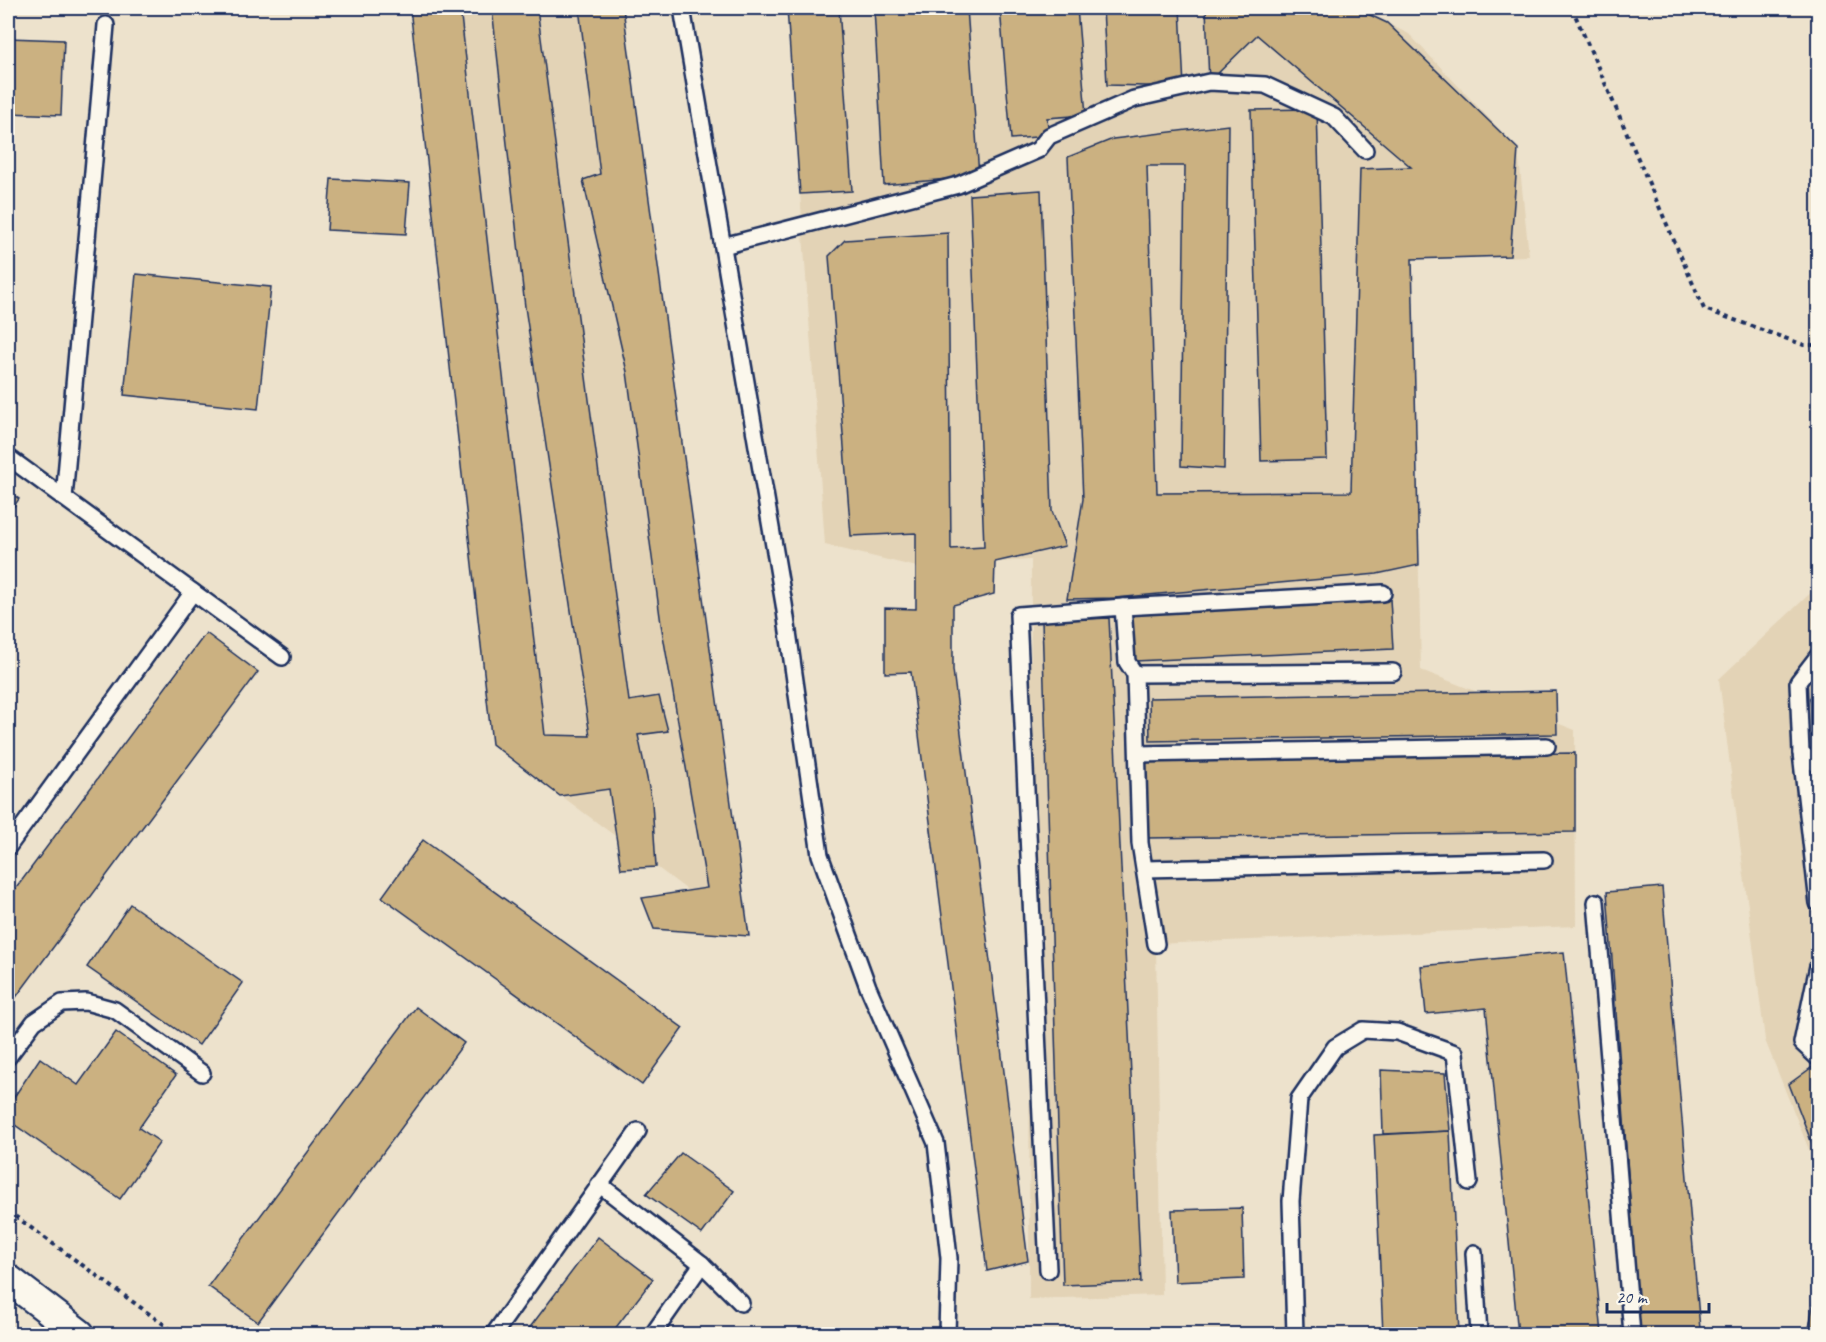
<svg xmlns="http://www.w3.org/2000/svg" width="1826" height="1342" viewBox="0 0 1826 1342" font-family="Caveat,sans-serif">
  <rect width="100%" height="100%" fill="#ede2cc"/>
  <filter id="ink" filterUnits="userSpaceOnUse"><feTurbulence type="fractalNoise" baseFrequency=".0167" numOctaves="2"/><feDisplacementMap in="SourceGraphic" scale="12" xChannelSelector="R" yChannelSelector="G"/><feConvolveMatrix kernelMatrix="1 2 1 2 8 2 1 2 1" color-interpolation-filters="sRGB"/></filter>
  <g filter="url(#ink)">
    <g fill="#e3d3b6">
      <polygon points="431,8 623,8 749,936 492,744"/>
      <polygon points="787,8 1355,8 1409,34 1518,149 1529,256 1412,259 1421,670 1575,730 1576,926 1156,944 1162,1295 1029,1299 1031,560 917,567 825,545"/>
      <polygon points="1818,586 1818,1172 1765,1040 1719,679"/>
    </g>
    <g fill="#cbb181" stroke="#1b2f5e" stroke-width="1.5">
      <polygon points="410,8 460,8 545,735 590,736 525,307 492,8 537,8 629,701 659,696 668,731 638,735 652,802 656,867 621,869 609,789 560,796 492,744"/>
      <polygon points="579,8 623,8 749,936 654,929 642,898 707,888 661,624 627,372 583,180 600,174"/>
      <polygon points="787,8 839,8 852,191 800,194"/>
      <polygon points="874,8 967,8 979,176 884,185"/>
      <polygon points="1000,8 1077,8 1086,115 1047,118 1049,136 1011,139"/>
      <polygon points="1103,8 1180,8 1184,87 1107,85"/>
      <polygon points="1206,8 1355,8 1387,23 1518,149 1510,256 1412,259 1419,565 1377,574 1115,598 1067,599 1083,499 1068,157 1113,139 1228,125 1224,469 1181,466 1185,166 1147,166 1157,493 1351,492 1360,169 1411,167 1257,35 1209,82"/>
      <polygon points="8,38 64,40 61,115 8,113"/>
      <polygon points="1317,109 1327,459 1261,461 1251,110"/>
      <polygon points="331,179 410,183 406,234 327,230"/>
      <polygon points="1041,190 1052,511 1065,546 995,562 994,594 953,605 953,670 1028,1261 987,1271 911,672 885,673 885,608 916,609 916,533 851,536 829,256 845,240 948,233 951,549 984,547 970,195"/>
      <polygon points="136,274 271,287 258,409 124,395"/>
      <polygon points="8,491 19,499 8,515"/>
      <polygon points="1390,599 1393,649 1135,661 1132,612"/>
      <polygon points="1109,618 1141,1282 1063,1285 1042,621"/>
      <polygon points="206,633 258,672 8,1008 8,899"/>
      <polygon points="1818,687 1818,746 1817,745 1810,698"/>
      <polygon points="1556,691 1557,734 1150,741 1149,698"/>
      <polygon points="1575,753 1575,832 1146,838 1143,759"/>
      <polygon points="423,840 683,1028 642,1085 382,897"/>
      <polygon points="1662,887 1700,1329 1701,1334 1640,1334 1607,892"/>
      <polygon points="130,904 243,983 199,1045 87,967"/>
      <polygon points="1564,952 1602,1334 1518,1334 1486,1008 1426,1014 1421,966"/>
      <polygon points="416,1007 464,1043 258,1322 208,1286"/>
      <polygon points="116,1032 176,1075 139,1128 160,1142 120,1199 8,1120 8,1106 40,1058 78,1085"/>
      <polygon points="1815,1065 1818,1070 1818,1159 1789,1084"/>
      <polygon points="1381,1070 1445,1073 1450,1131 1383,1134"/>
      <polygon points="1450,1131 1459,1334 1383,1334 1374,1135"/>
      <polygon points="681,1153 734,1191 702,1234 646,1194"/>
      <polygon points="1242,1208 1244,1279 1175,1282 1172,1210"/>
      <polygon points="598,1237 653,1279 611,1334 525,1334"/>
      <polygon points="1818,1275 1818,1334 1808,1334"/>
    </g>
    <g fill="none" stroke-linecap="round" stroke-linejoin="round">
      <defs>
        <g id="service">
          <polyline points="682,8 784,604 820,855 868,987 936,1143 949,1258 947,1334"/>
          <polyline points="723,246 958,185 1038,150 1049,136 1134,99 1209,82 1265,85 1334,117 1365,150"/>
          <polyline points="8,457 282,657"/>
          <polyline points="64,498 106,25"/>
          <polyline points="1123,607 1383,593"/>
          <polyline points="1818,656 1798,682 1801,753 1818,903"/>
          <polyline points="1801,753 1818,765"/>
          <polyline points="1138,754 1547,746"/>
          <polyline points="8,847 193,592"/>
          <polyline points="1145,869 1544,860"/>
          <polyline points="1596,902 1632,1334"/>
          <polyline points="1156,944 1140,843 1135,674 1393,672"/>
          <polyline points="1818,966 1802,1043 1818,1058"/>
          <polyline points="8,1057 34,1022 62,1003 86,1002 115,1010 202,1073"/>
          <polyline points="599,1184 702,1264 741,1303"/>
          <polyline points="1474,1253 1479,1334"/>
          <polyline points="1048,1270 1018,615 1123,607 1127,662 1135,674"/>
          <polyline points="494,1334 638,1131"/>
          <polyline points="653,1334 702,1264"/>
          <polyline points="1295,1334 1291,1201 1299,1099 1335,1047 1363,1030 1397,1032 1455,1053 1469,1182"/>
        </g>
        <polyline id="minor" points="8,1279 80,1334"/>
      </defs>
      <use href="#service" stroke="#1b2f5e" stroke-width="20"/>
      <use href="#minor" stroke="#1b2f5e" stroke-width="33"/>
      <g stroke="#1b2f5e" stroke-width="4" stroke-dasharray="4.5 4.5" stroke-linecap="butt">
        <polyline points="1572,8 1704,309 1804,345 1818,345"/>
        <polyline points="8,1211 177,1334"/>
      </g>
      <use href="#service" stroke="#fbf7ec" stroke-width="15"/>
      <use href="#minor" stroke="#fbf7ec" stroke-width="28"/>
    </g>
  </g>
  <rect width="1826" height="1342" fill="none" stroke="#fbf7ec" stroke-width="30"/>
  <rect x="15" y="15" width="1796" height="1312" fill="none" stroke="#1b2f5e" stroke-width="2" filter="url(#ink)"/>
  <path d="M1607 1303v9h102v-9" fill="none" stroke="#1b2f5e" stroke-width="3"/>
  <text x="1616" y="1303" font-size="18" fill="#1b2f5e" stroke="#fbf7ec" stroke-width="4.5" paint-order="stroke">20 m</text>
</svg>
